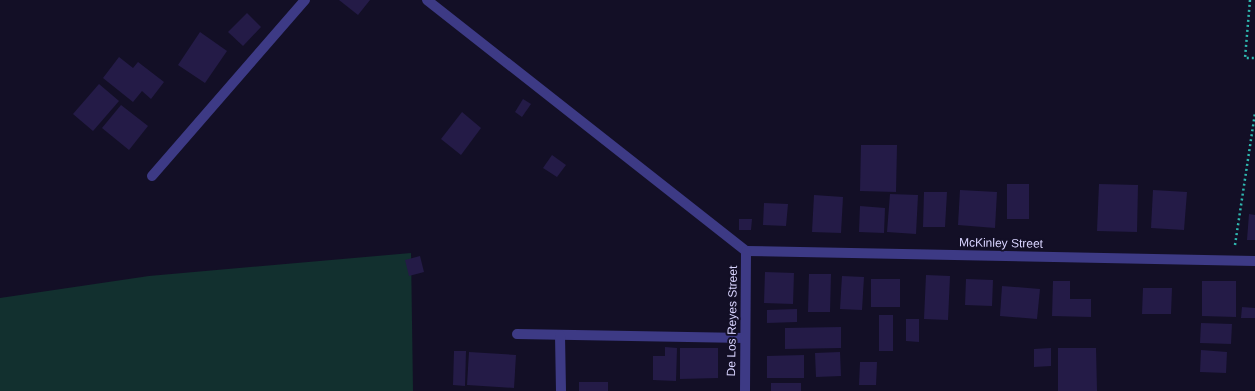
<svg xmlns="http://www.w3.org/2000/svg" width="1255" height="391" viewBox="0 0 1255 391" font-family="Helvetica,sans-serif">
  <rect width="100%" height="100%" fill="#130f26"/>
  <polygon fill="#12302f" points="411,253 413,391 0,391 0,298 149,276"/>
  <g fill="#241b47">
    <polygon points="339,0 370,0 358,15"/>
    <polygon points="247,13 261,27 243,46 228,32"/>
    <polygon points="200,32 227,51 205,83 178,65"/>
    <polygon points="119,57 133,68 138,62 164,82 151,99 142,91 133,102 103,78"/>
    <polygon points="99,84 119,101 93,131 73,114"/>
    <polygon points="523,99 531,104 522,117 515,112"/>
    <polygon points="121,105 148,126 129,150 102,128"/>
    <polygon points="462,112 481,128 461,155 441,139"/>
    <polygon points="861,145 897,145 896,192 860,191"/>
    <polygon points="552,155 566,165 557,177 543,168"/>
    <rect x="1007" y="184" width="22" height="35"/>
    <polygon points="1099,184 1138,185 1137,232 1097,231"/>
    <polygon points="960,190 997,192 995,228 958,225"/>
    <polygon points="1153,190 1187,192 1184,230 1151,228"/>
    <polygon points="924,192 947,192 945,227 923,227"/>
    <polygon points="890,194 918,195 916,234 887,232"/>
    <polygon points="814,195 843,197 841,233 812,232"/>
    <polygon points="764,203 788,204 786,226 763,225"/>
    <polygon points="860,206 885,208 884,233 859,232"/>
    <polygon points="1249,214 1255,215 1255,240 1247,240"/>
    <polygon points="739,219 752,219 751,230 739,230"/>
    <polygon points="420,256 424,272 409,276 405,260"/>
    <polygon points="765,272 794,273 793,304 764,303"/>
    <polygon points="809,274 831,274 830,312 808,312"/>
    <polygon points="926,275 950,276 948,320 924,319"/>
    <polygon points="842,276 864,277 862,310 840,309"/>
    <rect x="871" y="279" width="29" height="28"/>
    <polygon points="966,279 993,280 992,306 965,305"/>
    <polygon points="1053,281 1070,281 1070,299 1091,299 1091,317 1052,316"/>
    <polygon points="1202,281 1236,281 1236,317 1202,316"/>
    <polygon points="1002,286 1040,289 1037,319 1000,316"/>
    <polygon points="1143,288 1172,288 1171,314 1142,314"/>
    <polygon points="1242,307 1255,308 1255,318 1241,318"/>
    <polygon points="797,309 797,322 767,323 767,310"/>
    <rect x="879" y="315" width="14" height="36"/>
    <polygon points="906,319 919,319 919,342 906,341"/>
    <polygon points="1201,323 1232,324 1231,344 1200,343"/>
    <polygon points="841,327 841,348 785,349 785,328"/>
    <polygon points="665,347 677,348 676,381 653,380 653,356 665,356"/>
    <polygon points="680,348 718,348 718,378 680,379"/>
    <polygon points="1051,348 1051,366 1034,367 1034,349"/>
    <polygon points="1058,348 1096,348 1097,391 1058,391"/>
    <polygon points="1201,350 1227,352 1226,373 1200,372"/>
    <polygon points="454,351 466,351 465,386 453,385"/>
    <polygon points="469,352 516,355 514,388 467,385"/>
    <polygon points="840,352 841,376 816,377 815,353"/>
    <polygon points="804,355 804,378 767,378 767,356"/>
    <polygon points="860,362 877,362 876,385 859,385"/>
    <rect x="579" y="382" width="29" height="9"/>
    <rect x="771" y="383" width="30" height="8"/>
  </g>
  <g fill="none" stroke-linecap="round" stroke-linejoin="round">
    <g stroke="#2fb8b0" stroke-width="2.5" stroke-dasharray="2 3" stroke-linecap="butt">
      <polyline points="1250,0 1245,58 1255,58"/>
      <polyline points="1235,245 1255,113"/>
    </g>
    <g stroke="#3d3a85" stroke-width="10">
      <polyline points="427,0 746,251"/>
      <polyline points="152,176 305,0"/>
      <polyline points="746,251 1255,261"/>
      <polyline points="517,334 745,338"/>
      <polyline points="560,335 561,391"/>
      <polyline points="745,391 746,251"/>
    </g>
  </g>
  <g text-anchor="middle" dominant-baseline="central" stroke-width="4" stroke-linejoin="round" paint-order="stroke">
    <g font-size="12" fill="#d9d4ff" stroke="#130f26">
      <text transform="translate(1001 243) rotate(1)">McKinley Street</text>
      <text transform="translate(732 321) rotate(-89)">De Los Reyes Street</text>
    </g>
  </g>
</svg>
